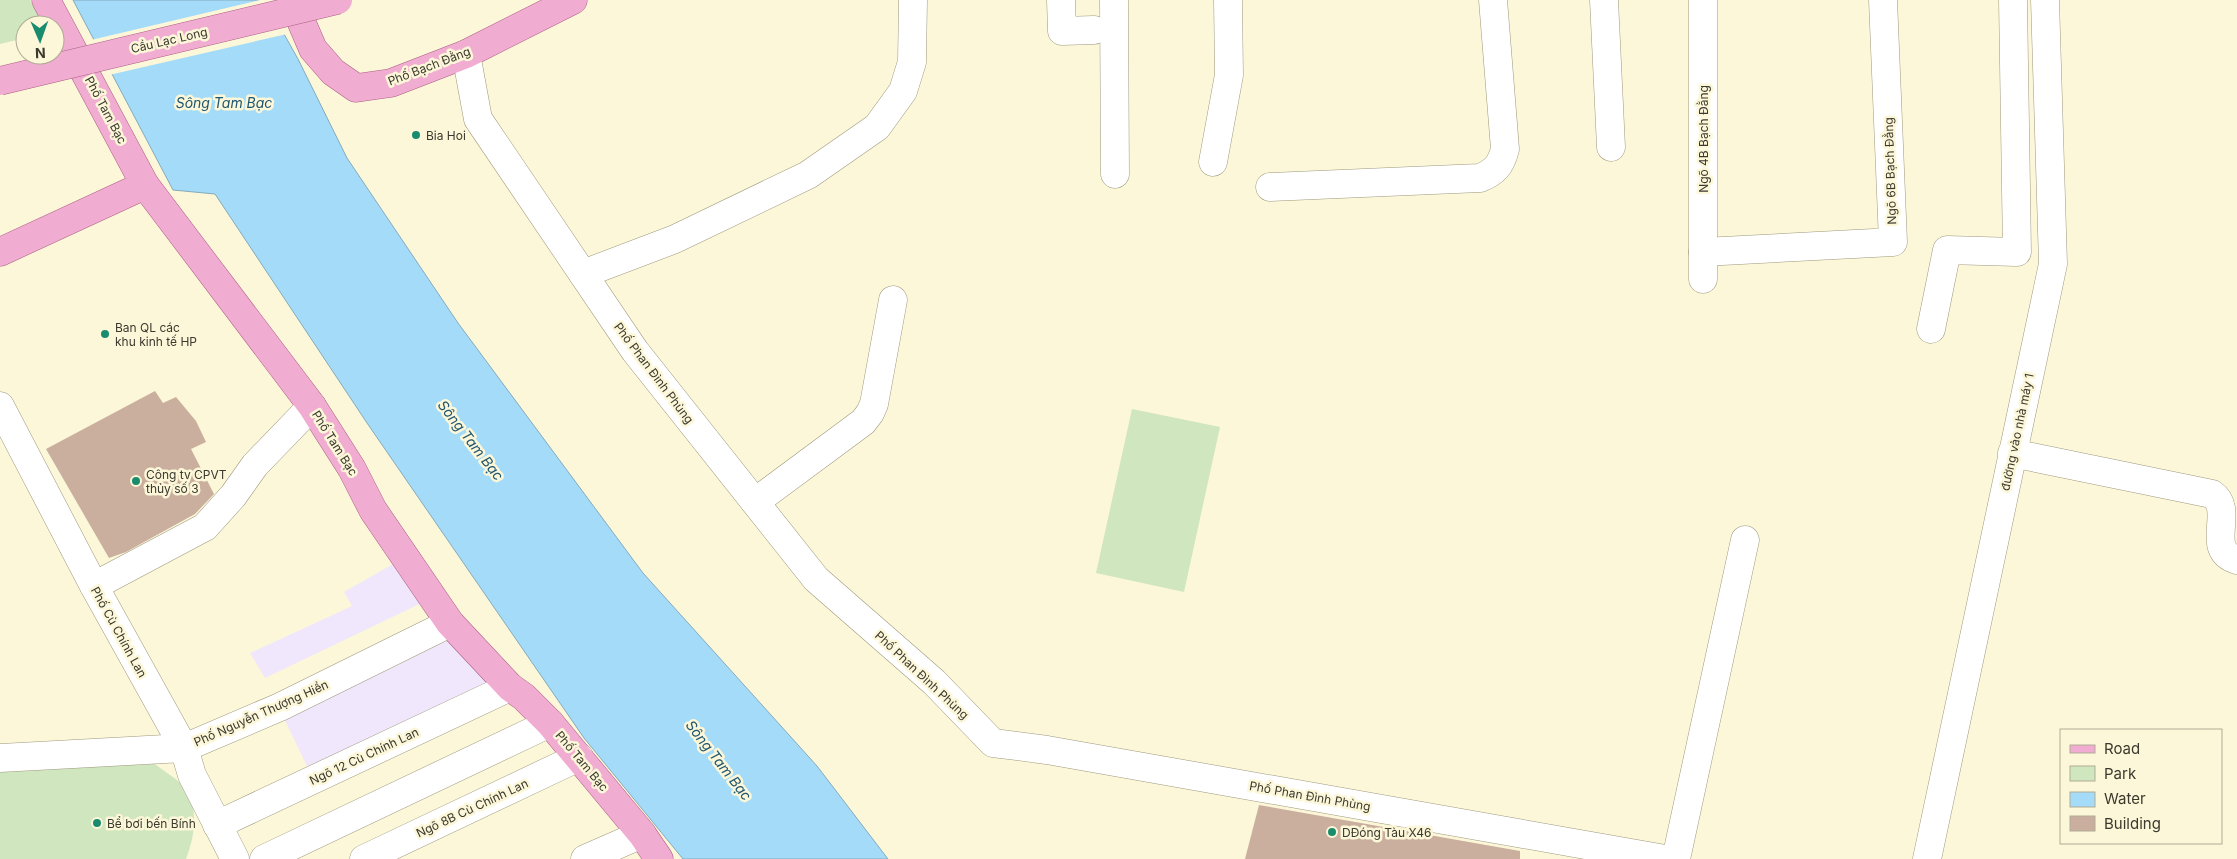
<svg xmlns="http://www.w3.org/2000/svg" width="2237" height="859" viewBox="0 0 2237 859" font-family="Inter,sans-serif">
  <rect width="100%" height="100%" fill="#fcf7d9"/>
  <g fill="#f0e7fc">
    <polygon points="400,560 428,600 265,678 250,653 352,606 344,592"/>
    <polygon points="449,640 500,690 313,779 282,714"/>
  </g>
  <g fill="#d0e6bf">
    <polygon points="0,0 30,0 46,25 25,25 25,38 0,44"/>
    <polygon points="1132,409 1220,427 1184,592 1096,573"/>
    <path d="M155,764C163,771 175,777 182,785C200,806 195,836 186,859H0V771Z"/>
  </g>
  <polygon fill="#a4dbf8" stroke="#84aabb" points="73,0 265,0 298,59 347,158 458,323 643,573 817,766 888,859 683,859 584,738 367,423 215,194 173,190"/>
  <polygon fill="#fcf7d9" points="260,0 268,0 287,34 109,75 91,40"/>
  <g fill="#caaf9f">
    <polygon points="155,391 163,403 176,397 196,421 206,442 191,449 214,494 195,514 126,552 109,558 46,449"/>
    <polygon points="1259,805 1520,851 1520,859 1245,859"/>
  </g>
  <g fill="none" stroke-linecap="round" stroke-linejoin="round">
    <defs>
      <g id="minor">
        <polyline points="1061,0 1062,31 1094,30"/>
        <polyline points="1114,0 1115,174"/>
        <polyline points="1604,0 1611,147"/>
        <polyline points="1703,0 1703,279"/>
        <polyline points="466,54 478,119 635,351 816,579 934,682 993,743 1047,750 1665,859"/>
        <polyline points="1213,162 1229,75 1228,0"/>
        <path d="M1270,187L1480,178C1495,172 1501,165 1505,149L1493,0"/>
        <polyline points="1703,252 1893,242 1883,0"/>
        <polyline points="583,274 675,239 808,175 877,127 903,91 912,62 913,0"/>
        <polyline points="1931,329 1947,250 2017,252 2013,0"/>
        <polyline points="0,406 94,586 184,748 192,775 235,859"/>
        <path d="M2012,453L2212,494C2236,510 2203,550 2237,560"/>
        <polyline points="755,502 863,422 870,413 874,404 893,300"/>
        <polyline points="94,586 205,527 233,496 255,465 312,406"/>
        <polyline points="0,758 184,748 280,707 450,623"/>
        <polyline points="217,825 510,687"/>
        <polyline points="264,859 550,723"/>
        <polyline points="364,859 579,757"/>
        <polyline points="585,859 642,834"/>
        <polyline points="1676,859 1745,540"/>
        <polyline points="1927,859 2053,264 2045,0"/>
      </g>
      <g id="major">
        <polyline points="46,0 145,185 312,406 352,469 373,510 450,623 510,687 524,697 550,723 642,834 659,859"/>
        <polyline points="292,0 313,49 333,72 356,88 391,83 466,54 573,0"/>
        <polyline points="0,252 145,185"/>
      </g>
    </defs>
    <use href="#minor" stroke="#9e997e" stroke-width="29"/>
    <use href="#major" stroke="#ab6084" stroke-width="29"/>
    <use href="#minor" stroke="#fff" stroke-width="28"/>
    <use href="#major" stroke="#f1acd1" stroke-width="28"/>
    <defs>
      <polyline id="major-bridge" points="0,81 338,0"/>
    </defs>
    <use href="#major-bridge" stroke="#ab6084" stroke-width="29" stroke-linecap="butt"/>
    <use href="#major-bridge" stroke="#f1acd1" stroke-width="28"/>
  </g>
  <g fill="#188c6d" stroke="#fcf7d9" stroke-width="2">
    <circle cx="416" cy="135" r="5"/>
    <circle cx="105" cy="334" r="5"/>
    <circle cx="136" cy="481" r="5"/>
    <circle cx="97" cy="823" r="5"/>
    <circle cx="1332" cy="832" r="5"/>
  </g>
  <g text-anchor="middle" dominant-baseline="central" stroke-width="5" stroke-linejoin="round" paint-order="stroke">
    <g font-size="12" fill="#3b392e" stroke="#fcf7d9">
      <text transform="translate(169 40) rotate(-13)">Cầu Lạc Long</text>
      <text transform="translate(429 66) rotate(-21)">Phố Bạch Đằng</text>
      <text transform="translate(106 110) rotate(62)">Phố Tam Bạc</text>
      <text transform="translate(1703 139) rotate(-90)">Ngõ 4B Bạch Đằng</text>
      <text transform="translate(1890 171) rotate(-92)">Ngõ 6B Bạch Đằng</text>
      <text transform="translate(654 373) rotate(53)">Phố Phan Đình Phùng</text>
      <text transform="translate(2017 432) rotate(-78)">đường vào nhà máy 1</text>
      <text transform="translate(335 443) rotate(58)">Phố Tam Bạc</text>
      <text transform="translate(119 632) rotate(61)">Phố Cù Chính Lan</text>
      <text transform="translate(922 675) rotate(43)">Phố Phan Đình Phùng</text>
      <text transform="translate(261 713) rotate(-24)">Phố Nguyễn Thượng Hiền</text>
      <text transform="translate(364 756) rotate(-25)">Ngõ 12 Cù Chính Lan</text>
      <text transform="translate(582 761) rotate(50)">Phố Tam Bạc</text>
      <text transform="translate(1310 796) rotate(10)">Phố Phan Đình Phùng</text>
      <text transform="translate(472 808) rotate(-25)">Ngõ 8B Cù Chính Lan</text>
    </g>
    <g font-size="12" fill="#3b392e" stroke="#fcf7d9" text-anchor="start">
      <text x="426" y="135">Bia Hoi</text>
      <text x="115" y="327">Ban QL các<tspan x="115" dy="14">khu kinh tế HP</tspan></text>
      <text x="146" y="474">Công ty CPVT<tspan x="146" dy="14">thủy số 3</tspan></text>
      <text x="107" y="823">Bể bơi bến Bính</text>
      <text x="1342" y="832">DĐóng Tàu X46</text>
    </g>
    <g font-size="14" font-style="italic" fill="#205670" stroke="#fcf7d9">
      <text x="224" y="102">Sông Tam Bạc</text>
      <text transform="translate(471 440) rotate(52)">Sông Tam Bạc</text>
      <text transform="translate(719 760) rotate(52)">Sông Tam Bạc</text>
    </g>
  </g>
  <rect x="2060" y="729" width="162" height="115" fill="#fcf7d9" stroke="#afab95"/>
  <rect x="2070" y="745" width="25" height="8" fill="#f1acd1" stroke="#afab95"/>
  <text x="2104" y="754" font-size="15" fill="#3b392e">Road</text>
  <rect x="2070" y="766" width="25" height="15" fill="#d0e6bf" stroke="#afab95"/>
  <text x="2104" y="779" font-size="15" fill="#3b392e">Park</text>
  <rect x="2070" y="792" width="25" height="15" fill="#a4dbf8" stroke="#afab95"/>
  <text x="2104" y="804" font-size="15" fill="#3b392e">Water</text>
  <rect x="2070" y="816" width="25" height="15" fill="#caaf9f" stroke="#afab95"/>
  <text x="2104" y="829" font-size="15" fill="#3b392e">Building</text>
  <g transform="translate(40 40) rotate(178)"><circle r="24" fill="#fcf7d9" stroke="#afab95"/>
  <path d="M0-4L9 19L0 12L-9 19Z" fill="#188c6d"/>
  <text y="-8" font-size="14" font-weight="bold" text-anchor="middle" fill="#3b392e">N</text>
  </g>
</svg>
